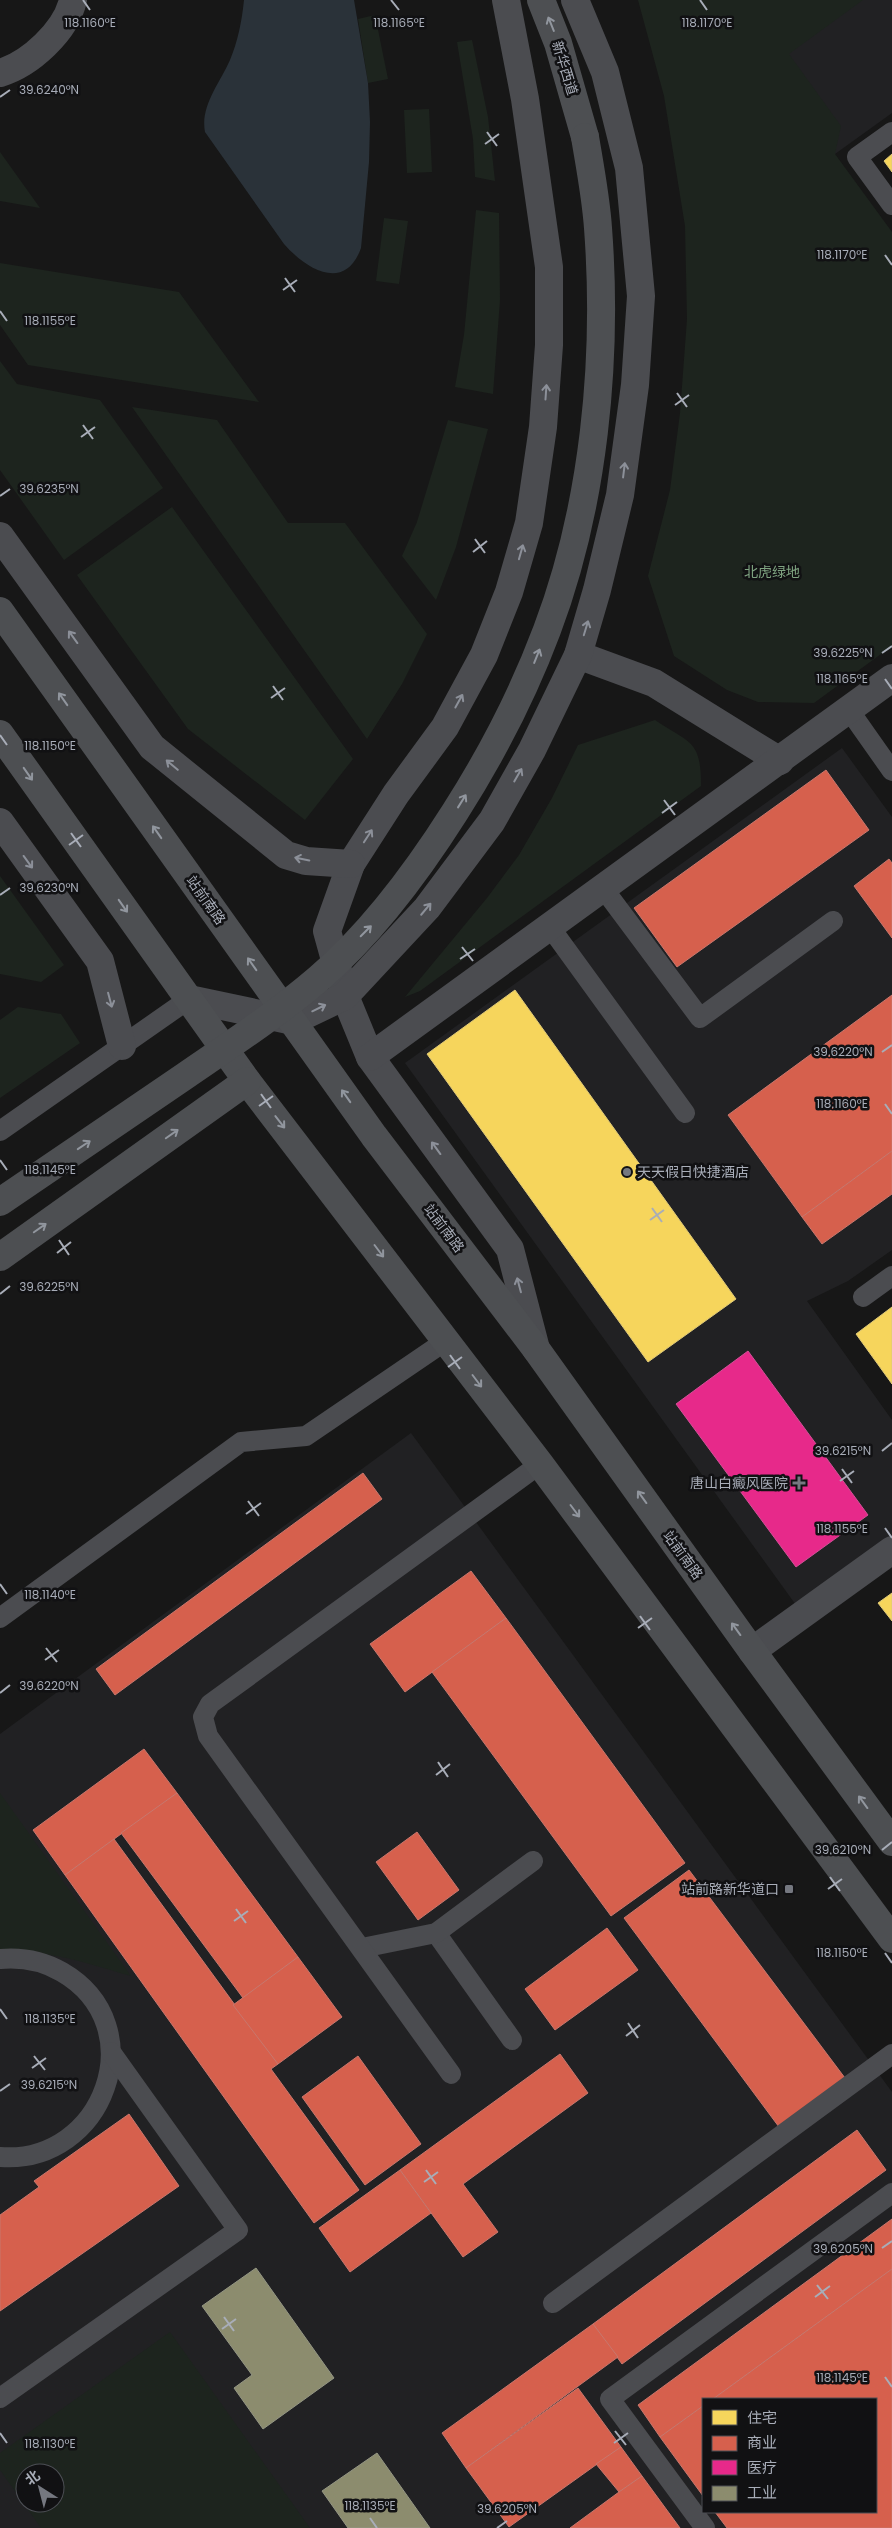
<svg xmlns="http://www.w3.org/2000/svg" width="892" height="2528" viewBox="0 0 892 2528" font-family="Poppins,'Noto Sans SC',sans-serif">
  <rect width="100%" height="100%" fill="#171717"/>
  <g fill="#212123" fill-rule="evenodd">
    <polygon points="750,0 892,0 892,113 835,154"/>
    <polygon points="842,748 892,817 892,1250 848,1281 807,1301 892,1420 892,1546 801,1612 405,1063"/>
    <path d="M411,1433L892,2092V2528H0V1734ZM703,2399H876V2512H703ZM25,2473H55V2503H25Z"/>
  </g>
  <g fill="#1d241e" fill-rule="evenodd">
    <polygon points="638,0 863,0 789,54 841,126 835,154 892,232 892,646 814,703 758,702 727,690 674,656 648,576 670,490 680,413 687,319 685,226 664,96"/>
    <polygon points="375,15 388,79 368,83 358,19"/>
    <polygon points="472,40 488,117 495,181 475,177 473,139 457,42"/>
    <polygon points="429,109 432,172 407,173 404,110"/>
    <polygon points="0,152 40,208 0,201"/>
    <polygon points="476,210 499,213 500,300 493,394 455,387 464,335"/>
    <polygon points="384,218 408,221 399,284 376,281"/>
    <polygon points="0,263 179,292 259,402 28,365 0,325"/>
    <polygon points="0,361 17,384 100,400 163,488 64,560 0,470"/>
    <polygon points="132,407 217,420 288,523 345,523 427,634 402,684 367,739"/>
    <polygon points="448,420 488,429 456,547 436,600 402,556 417,522"/>
    <polygon points="172,507 353,759 305,820 188,729 77,575"/>
    <path d="M655,720C691,744 701,740 701,786L420,991L405,997L487,898L519,855L552,798L578,745Z"/>
    <polygon points="0,876 64,965 41,982 0,974"/>
    <polygon points="18,1007 61,1014 80,1043 0,1098 0,1020"/>
    <path d="M0,1793L131,1976C88,1964 45,1948 0,1953Z"/>
    <path d="M170,2332L310,2528H41L0,2470V2453ZM25,2473H55V2503H25Z"/>
  </g>
  <path fill="#2a3239" d="M244,0H354L368,83L370,122L369,162L361,248C345,293 306,269 284,244L205,132C200,106 220,83 230,60C238,41 242,20 244,0Z"/>
  <g fill="#f6d55c" stroke="#dfc978">
    <polygon points="892,154 892,172 884,161"/>
    <polygon points="515,990 736,1299 648,1362 427,1054"/>
    <polygon points="892,1307 892,1384 856,1334"/>
    <polygon points="892,1593 892,1621 878,1603"/>
  </g>
  <g fill="#d6604d" stroke="#c8776d">
    <polygon points="826,770 869,830 677,967 634,908"/>
    <polygon points="889,859 892,863 892,938 854,886"/>
    <polygon points="892,995 892,1151 802,1217 728,1115"/>
    <polygon points="892,1151 892,1194 822,1244 802,1217"/>
    <polygon points="363,1473 382,1499 115,1695 96,1669"/>
    <polygon points="471,1571 506,1618 405,1692 370,1644"/>
    <polygon points="506,1618 685,1863 611,1916 432,1672"/>
    <polygon points="144,1749 177,1793 65,1875 33,1830"/>
    <polygon points="177,1793 298,1957 243,1998 121,1833"/>
    <polygon points="417,1832 459,1890 418,1920 376,1862"/>
    <polygon points="114,1839 278,2064 271,2069 359,2190 314,2223 65,1875"/>
    <polygon points="689,1870 845,2078 779,2127 624,1918"/>
    <polygon points="607,1928 638,1970 555,2030 525,1989"/>
    <polygon points="298,1957 342,2017 278,2064 233,2005"/>
    <polygon points="560,2054 588,2093 463,2184 498,2232 463,2257 400,2170"/>
    <polygon points="358,2056 421,2144 365,2185 302,2097"/>
    <polygon points="129,2114 179,2186 0,2311 0,2215 39,2187 34,2181"/>
    <polygon points="857,2130 886,2170 622,2364 593,2324"/>
    <polygon points="400,2170 431,2213 350,2272 319,2228"/>
    <polygon points="892,2219 892,2269 713,2399 703,2399 703,2406 660,2437 638,2405"/>
    <polygon points="892,2269 892,2528 727,2528 715,2512 876,2512 876,2399 713,2399"/>
    <polygon points="593,2324 618,2357 466,2468 442,2433"/>
    <polygon points="578,2388 621,2447 509,2527 466,2468"/>
    <polygon points="703,2406 703,2496 660,2437"/>
    <polygon points="621,2447 642,2476 619,2492 596,2464"/>
    <polygon points="642,2476 680,2528 570,2528 619,2492"/>
  </g>
  <polygon fill="#e7298a" stroke="#d45198" points="748,1351 868,1515 796,1567 676,1404"/>
  <g fill="#8c8c6e" stroke="#949684">
    <polygon points="256,2268 334,2378 263,2429 234,2388 252,2375 202,2306"/>
    <polygon points="377,2453 430,2528 348,2528 322,2491"/>
  </g>
  <g fill="none" stroke-linecap="round" stroke-linejoin="round">
    <g stroke="#4b4c50" stroke-width="20">
      <polyline points="892,132 857,157 892,205"/>
      <polyline points="849,710 892,771"/>
      <polyline points="603,888 700,1018 833,921"/>
      <polyline points="550,927 685,1113"/>
      <polyline points="0,1131 189,999"/>
      <polyline points="863,1297 892,1276"/>
      <polyline points="0,1618 241,1442 306,1436 447,1340"/>
      <polyline points="436,1933 512,2040"/>
      <polyline points="362,1948 436,1933 533,1861"/>
      <path d="M0,1959C22,1957 43,1961 62,1972C155,2026 104,2165 0,2157"/>
      <polyline points="451,2074 208,1736 203,1717 210,1704 540,1464"/>
      <polyline points="553,2303 892,2054"/>
      <polyline points="0,2398 238,2230 111,2052"/>
      <polyline points="705,2528 610,2399 892,2193"/>
    </g>
    <path stroke="#4b4c50" stroke-width="28" d="M0,73C30,64 66,31 73,0"/>
    <g stroke="#4b4c50" stroke-width="28">
      <polyline points="506,0 525,99 549,267 549,345 543,427 529,523 509,592 484,655 445,727 396,794 351,864 327,931 345,996 370,1057 510,1249 536,1349"/>
      <polyline points="0,536 152,747 286,855 306,861 351,864"/>
      <polyline points="578,655 654,683 780,761"/>
      <polyline points="0,822 100,961 122,1046"/>
      <polyline points="189,999 293,1021 345,996 427,908 492,821 532,750 578,655 597,590 620,495 635,385 641,296 629,168 605,72 575,0"/>
      <polyline points="370,1057 892,678"/>
      <polyline points="752,1651 892,1550"/>
    </g>
    <g stroke="#4d4f52" stroke-width="28">
      <polyline points="541,0 558,43 585,137"/>
      <polyline points="0,611 374,1136 536,1349 752,1651 892,1842"/>
      <polyline points="0,734 247,1081 540,1464 892,1939"/>
      <polyline points="0,1257 247,1081"/>
    </g>
    <path stroke="#4d4f52" stroke-width="28" d="M0,1202C62,1160 123,1118 185,1076C230,1045 276,1015 318,979C372,933 417,872 455,812C492,754 523,694 547,630C594,506 608,360 598,228C596,198 590,167 585,137"/>
  </g>
  <defs><path id="oneway-shaft" d="M-6 0H5M1.5-3L5.5 0L1.5 3" fill="none" stroke-width="1.6" stroke-linecap="round" stroke-linejoin="round" transform="scale(1.25)"/></defs>
  <g stroke="#91969e">
    <use href="#oneway-shaft" transform="translate(551 24) rotate(-112)"/>
    <use href="#oneway-shaft" transform="translate(537 656) rotate(-68)"/>
    <use href="#oneway-shaft" transform="translate(63 699) rotate(-125)"/>
    <use href="#oneway-shaft" transform="translate(28 774) rotate(55)"/>
    <use href="#oneway-shaft" transform="translate(462 801) rotate(-58)"/>
    <use href="#oneway-shaft" transform="translate(157 832) rotate(-125)"/>
    <use href="#oneway-shaft" transform="translate(123 906) rotate(55)"/>
    <use href="#oneway-shaft" transform="translate(366 931) rotate(-45)"/>
    <use href="#oneway-shaft" transform="translate(252 964) rotate(-125)"/>
    <use href="#oneway-shaft" transform="translate(346 1096) rotate(-125)"/>
    <use href="#oneway-shaft" transform="translate(280 1122) rotate(52)"/>
    <use href="#oneway-shaft" transform="translate(172 1134) rotate(-35)"/>
    <use href="#oneway-shaft" transform="translate(84 1145) rotate(-34)"/>
    <use href="#oneway-shaft" transform="translate(40 1228) rotate(-35)"/>
    <use href="#oneway-shaft" transform="translate(379 1251) rotate(53)"/>
    <use href="#oneway-shaft" transform="translate(477 1381) rotate(53)"/>
    <use href="#oneway-shaft" transform="translate(642 1497) rotate(-126)"/>
    <use href="#oneway-shaft" transform="translate(575 1511) rotate(53)"/>
    <use href="#oneway-shaft" transform="translate(736 1629) rotate(-126)"/>
    <use href="#oneway-shaft" transform="translate(863 1802) rotate(-126)"/>
  </g>
  <g stroke="#8c9099">
    <use href="#oneway-shaft" transform="translate(546 392) rotate(-86)"/>
    <use href="#oneway-shaft" transform="translate(624 470) rotate(-83)"/>
    <use href="#oneway-shaft" transform="translate(521 552) rotate(-74)"/>
    <use href="#oneway-shaft" transform="translate(586 628) rotate(-73)"/>
    <use href="#oneway-shaft" transform="translate(73 637) rotate(-126)"/>
    <use href="#oneway-shaft" transform="translate(459 701) rotate(-61)"/>
    <use href="#oneway-shaft" transform="translate(172 765) rotate(-140)"/>
    <use href="#oneway-shaft" transform="translate(518 775) rotate(-60)"/>
    <use href="#oneway-shaft" transform="translate(368 836) rotate(-57)"/>
    <use href="#oneway-shaft" transform="translate(302 859) rotate(-168)"/>
    <use href="#oneway-shaft" transform="translate(28 862) rotate(54)"/>
    <use href="#oneway-shaft" transform="translate(426 909) rotate(-50)"/>
    <use href="#oneway-shaft" transform="translate(110 1000) rotate(75)"/>
    <use href="#oneway-shaft" transform="translate(319 1008) rotate(-26)"/>
    <use href="#oneway-shaft" transform="translate(436 1148) rotate(-126)"/>
    <use href="#oneway-shaft" transform="translate(519 1285) rotate(-105)"/>
  </g>
  <path fill="none" stroke="#a8adb8" stroke-width="2" d="M83,0L90,10M391,0L399,10M700,0L707,10M0,97L10,90M487,132L497,146M485,144L499,134M885,255L892,265M285,278L295,292M283,290L297,280M0,311L7,321M677,393L687,407M675,405L689,395M83,425L93,439M81,437L95,427M0,496L10,489M475,539L485,553M473,552L487,541M882,653L892,646M885,679L892,689M273,686L283,700M271,698L285,688M0,735L7,745M664,800L675,815M662,813L677,802M71,833L81,847M69,845L83,835M0,895L10,888M462,947L473,961M460,959L475,949M882,1052L892,1045M261,1094L271,1108M885,1104L892,1114M259,1106L273,1096M0,1160L7,1170M652,1208L662,1222M650,1220L664,1210M59,1240L69,1255M57,1253L71,1242M0,1294L10,1286M450,1355L460,1369M448,1367L462,1357M882,1451L892,1443M842,1469L852,1483M840,1481L854,1471M248,1501L259,1516M246,1514L261,1503M885,1528L892,1538M0,1584L7,1594M640,1616L650,1630M638,1628L652,1618M46,1648L57,1662M45,1660L59,1650M0,1693L10,1685M438,1762L448,1777M436,1775L450,1764M882,1850L892,1842M830,1877L840,1891M828,1889L842,1879M236,1909L246,1923M234,1921L248,1911M885,1953L892,1963M0,2009L7,2019M628,2023L638,2038M626,2036L640,2025M34,2056L45,2070M32,2068L46,2058M0,2091L10,2084M426,2170L436,2184M424,2182L438,2172M882,2248L892,2241M817,2285L828,2299M815,2297L830,2286M224,2317L234,2331M222,2329L236,2319M885,2377L892,2387M615,2431L626,2445M0,2433L7,2443M614,2443L628,2433M370,2518L377,2528M497,2528L507,2521"/>
  <g fill="#757880" stroke="#111113" stroke-width="2">
    <circle cx="627" cy="1172" r="5"/>
    <path d="M796.5 1475.5h5v5h5v5h-5v5h-5v-5h-5v-5h5z"/>
    <rect x="784" y="1884" width="10" height="10" rx="2.5"/>
  </g>
  <g text-anchor="middle" dominant-baseline="central" stroke-width="5" stroke-linejoin="round" paint-order="stroke">
    <g font-size="14" fill="#a8adb8" stroke="#111113">
      <text transform="translate(565 68) rotate(73)">新华西道</text>
      <text transform="translate(206 900) rotate(55)">站前南路</text>
      <text transform="translate(444 1228) rotate(53)">站前南路</text>
      <text transform="translate(683 1555) rotate(54)">站前南路</text>
    </g>
    <g font-size="14" fill="#7fa381" stroke="#111113">
      <text x="772" y="572">北虎绿地</text>
    </g>
    <g font-size="14" fill="#a8adb8" stroke="#111113" text-anchor="end">
      <text x="637" y="1172" text-anchor="start">天天假日快捷酒店</text>
      <text x="788" y="1483">唐山白癜风医院</text>
      <text x="779" y="1889">站前路新华道口</text>
    </g>
  </g>
  <g font-size="12" text-anchor="middle" fill="#a8adb8" stroke="#111113" stroke-width="5" stroke-linejoin="round" paint-order="stroke">
    <text x="90" y="27">118.1160°E</text>
    <text x="399" y="27">118.1165°E</text>
    <text x="707" y="27">118.1170°E</text>
    <text x="49" y="94">39.6240°N</text>
    <text x="842" y="259">118.1170°E</text>
    <text x="50" y="325">118.1155°E</text>
    <text x="49" y="493">39.6235°N</text>
    <text x="843" y="657">39.6225°N</text>
    <text x="842" y="683">118.1165°E</text>
    <text x="50" y="750">118.1150°E</text>
    <text x="49" y="892">39.6230°N</text>
    <text x="843" y="1056">39.6220°N</text>
    <text x="842" y="1108">118.1160°E</text>
    <text x="50" y="1174">118.1145°E</text>
    <text x="49" y="1291">39.6225°N</text>
    <text x="843" y="1455">39.6215°N</text>
    <text x="842" y="1533">118.1155°E</text>
    <text x="50" y="1599">118.1140°E</text>
    <text x="49" y="1690">39.6220°N</text>
    <text x="843" y="1854">39.6210°N</text>
    <text x="842" y="1957">118.1150°E</text>
    <text x="50" y="2023">118.1135°E</text>
    <text x="49" y="2089">39.6215°N</text>
    <text x="843" y="2253">39.6205°N</text>
    <text x="842" y="2382">118.1145°E</text>
    <text x="50" y="2448">118.1130°E</text>
    <text x="370" y="2510">118.1135°E</text>
    <text x="507" y="2513">39.6205°N</text>
  </g>
  <rect x="702" y="2398" width="175" height="115" fill="#111113" stroke="#4d4f55"/>
  <rect x="712" y="2410" width="25" height="15" fill="#f6d55c" stroke="#4d4f55"/>
  <text x="747" y="2423" font-size="15" fill="#a8adb8">住宅</text>
  <rect x="712" y="2436" width="25" height="15" fill="#d6604d" stroke="#4d4f55"/>
  <text x="747" y="2448" font-size="15" fill="#a8adb8">商业</text>
  <rect x="712" y="2460" width="25" height="15" fill="#e7298a" stroke="#4d4f55"/>
  <text x="747" y="2473" font-size="15" fill="#a8adb8">医疗</text>
  <rect x="712" y="2486" width="25" height="15" fill="#8c8c6e" stroke="#4d4f55"/>
  <text x="747" y="2498" font-size="15" fill="#a8adb8">工业</text>
  <g transform="translate(40 2488) rotate(324)"><circle r="24" fill="#111113" stroke="#4d4f55"/>
  <path d="M0-4L9 19L0 12L-9 19Z" fill="#757880"/>
  <text y="-8" font-size="14" font-weight="bold" text-anchor="middle" fill="#a8adb8">北</text>
  </g>
</svg>
